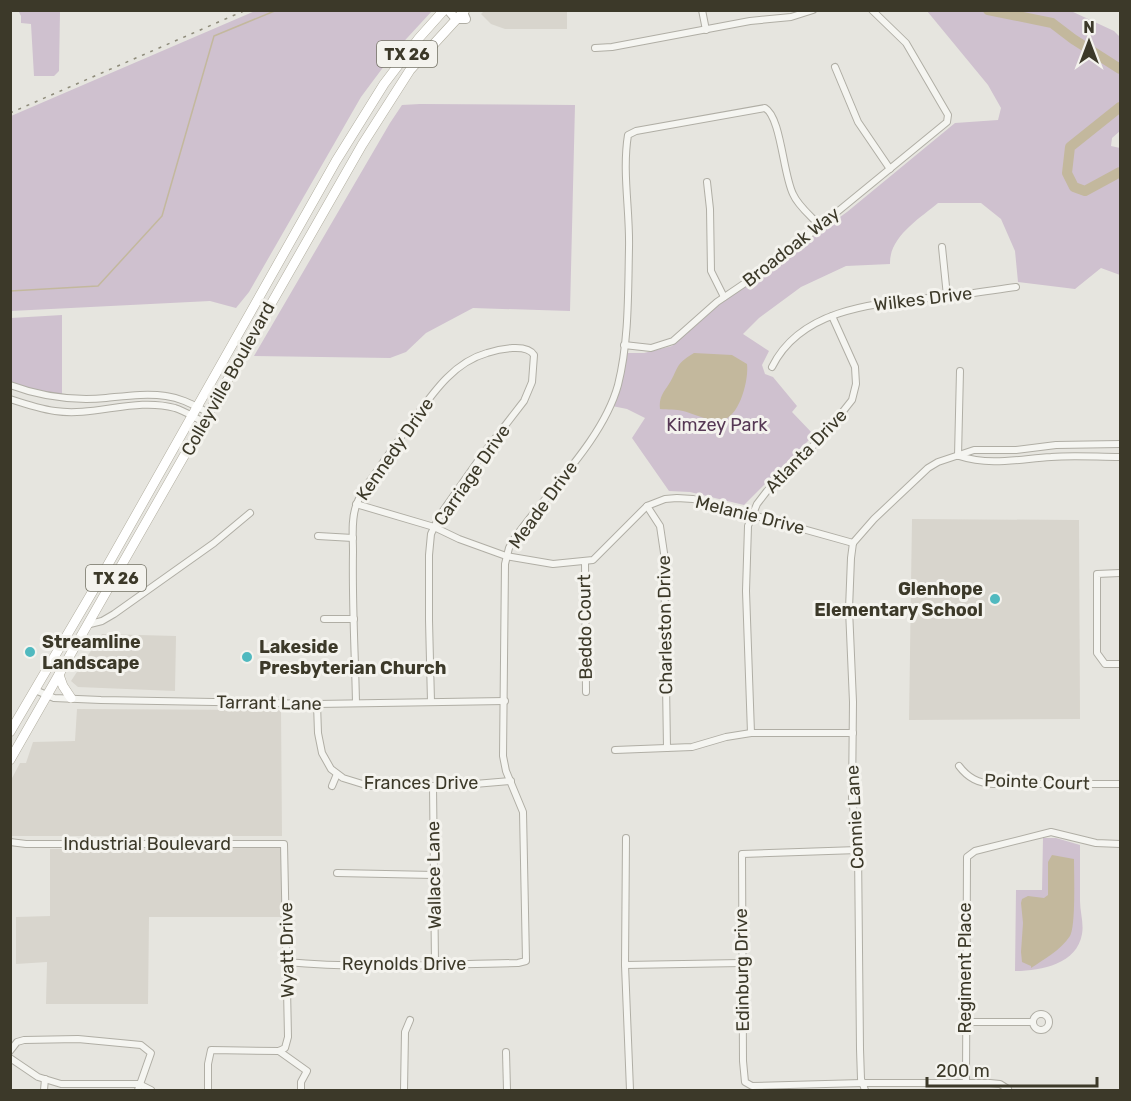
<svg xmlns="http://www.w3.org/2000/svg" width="1131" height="1101" viewBox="0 0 1131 1101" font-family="Rubik,sans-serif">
  <rect width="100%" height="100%" fill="#e6e5df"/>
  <g fill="#d8d5cd">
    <polygon points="485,10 567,11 567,29 505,29 491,24 481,14"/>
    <polygon points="912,519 1079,520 1080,719 909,720"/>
    <polygon points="102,634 176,636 175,691 78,687 71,681"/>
    <polygon points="77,709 281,710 282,836 11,836 11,780 20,763 26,763 33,742 75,741"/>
    <polygon points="282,848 282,917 149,917 148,1004 46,1004 47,962 16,964 16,917 50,916 50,849"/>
  </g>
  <g fill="#cfc1cf">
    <polygon points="18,10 60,11 59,71 54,76 34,76 31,24 21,23 21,16"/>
    <polygon points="255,11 432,11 396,50 361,97 249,292 236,308 210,301 11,311 11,116"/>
    <path d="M927,11H1071L1114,31L1120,37V131L1112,138L1111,146L1120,148V275L1101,268L1075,289L1018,282L1015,251L1001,219L981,203H938C919,219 889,237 890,264L846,266L801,287L759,318L743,334L769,351L762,365L765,374L773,377L797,406L792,412L814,435L744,505L690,492L669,491L632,438L645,418L627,409L612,406L626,353H644L672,346L707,312L847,212L955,123L998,120L1001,108L988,85Z"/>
    <polygon points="420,104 575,105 570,311 473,308 426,333 406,352 390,358 254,356 390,123 402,105"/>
    <polygon points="62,315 62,396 34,393 11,383 11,318"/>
    <path d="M1043,838H1056L1080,845C1080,864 1080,883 1080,901C1080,912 1084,923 1082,934C1077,964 1041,971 1015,971L1016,890H1042Z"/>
  </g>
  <g fill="#c3b89d">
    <path d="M694,353L732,355L747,364C749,379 740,414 725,419C713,424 695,414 683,411C676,409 668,410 660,409C659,399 662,394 667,387C679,370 673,365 694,353Z"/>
    <path d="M1052,855L1074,859C1074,874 1076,926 1070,936C1061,950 1043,960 1031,968V966L1022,962L1021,952L1023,923L1021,903L1022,899L1028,896L1044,898L1048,895V862Z"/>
  </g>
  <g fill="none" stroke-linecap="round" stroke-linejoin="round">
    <polyline stroke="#c3b89d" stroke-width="1.5" points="10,291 98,286 162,216 214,36 277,10"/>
    <g stroke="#c3b89d" stroke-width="10">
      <polyline points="988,10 1052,23 1073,39 1120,69"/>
      <polyline points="1120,107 1070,147 1067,173 1074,187 1085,191 1120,172"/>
    </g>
    <defs>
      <g id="minor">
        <polyline points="702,10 706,30"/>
        <polyline points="595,48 612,47 750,21 791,17 813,10"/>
        <polyline points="835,67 858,122 890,169"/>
        <polyline points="707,182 710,209 711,271 724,297"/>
        <polyline points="942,247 947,296"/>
        <polyline points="624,345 651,348 673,341 717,302 751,279 820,226 947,122 948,115 906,43 872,10"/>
        <path d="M772,367C803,304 886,303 947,296C970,294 993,290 1016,287"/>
        <path d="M10,385C42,397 72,401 106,398C126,396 146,393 166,396C182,398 195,406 209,413"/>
        <path d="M10,399C25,404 40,409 55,411C95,417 135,397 175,408C185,411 195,418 204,422"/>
        <polyline points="958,456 960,371"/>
        <path d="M959,456C990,466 1019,459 1051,457C1074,455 1097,457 1120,457"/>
        <polyline points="356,504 434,527 459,539 506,556 553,564 593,560 647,506 665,499 677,498 693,499 728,508 853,543"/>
        <polyline points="647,506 660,526 664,553 667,748"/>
        <polyline points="318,536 353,538"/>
        <polyline points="853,543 851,558 849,609 853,702 852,798 858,850 860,1049 861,1079 865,1090"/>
        <polyline points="853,543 874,519 928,468 938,462 974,450 1016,450 1056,445 1120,444"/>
        <polyline points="585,562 586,692"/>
        <polyline points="1120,573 1097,574 1097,653 1105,664 1120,664"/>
        <polyline points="324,619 354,619"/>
        <polyline points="90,624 102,621 114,614 214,543 250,513"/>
        <polyline points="35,690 54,698 101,700 317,704 505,701"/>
        <path d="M356,703C355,652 352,602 353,552C353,537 351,520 356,506C360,493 369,482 377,471C390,452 403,434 417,415C435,390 455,362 487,353C499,349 527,343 534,355L532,382L524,401L480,458L440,515L431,534L429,555V620L431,702"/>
        <polyline points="317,704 318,733 322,753 331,769 343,778 369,786 451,786 511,781"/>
        <polyline points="751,733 746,591 748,526 757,504 767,491 825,434 852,400 856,384 855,367 832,316"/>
        <polyline points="615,750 692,747 726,737 751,733 853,733"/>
        <path d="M959,766C968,778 978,783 993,784H1120"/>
        <polyline points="332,786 337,774"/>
        <polyline points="433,786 435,964"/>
        <polyline points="626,838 625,965 630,1090"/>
        <polyline points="10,842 26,844 284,844 288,1037 285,1048 279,1051"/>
        <polyline points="858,850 742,854 743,1061 745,1082 752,1086 862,1083 990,1083 1000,1084 1008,1089"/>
        <polyline points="337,873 434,875"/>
        <path d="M286,962C361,969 443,964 518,963L526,961L523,812L506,771L503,756L505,564L509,548L514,539C547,492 603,440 618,385C629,341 628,293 629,248C630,211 622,172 628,135L636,131L765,108C781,117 783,174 793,194C798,206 811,216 820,226"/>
        <polyline points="625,965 742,963"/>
        <circle cx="1041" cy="1022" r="8"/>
        <polyline points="965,1022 1033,1022"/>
        <polyline points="10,1051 17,1042 24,1040 78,1039 141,1045 151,1053 138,1090"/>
        <polyline points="279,1051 307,1071 301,1082 301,1090"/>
        <polyline points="506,1052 507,1090"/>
        <polyline points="10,1058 38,1077 61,1084 139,1084 151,1090"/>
        <polyline points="966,1083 967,857 975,851 1051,832 1096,843 1120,844"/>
        <polyline points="44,1090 45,1079"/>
        <polyline points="208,1090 208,1064 211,1050 279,1051"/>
        <polyline points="404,1090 405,1032 410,1020"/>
      </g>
      <polyline id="secondary" points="448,10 456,19 466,19 462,10"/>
      <g id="primary">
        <polyline points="59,675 63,686 71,698"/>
        <polyline points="10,732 97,584 336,161 384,84 419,38 444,10"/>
        <polyline points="10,760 362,145 410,70 465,10"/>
      </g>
    </defs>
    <use href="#minor" stroke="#b0aea5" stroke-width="8"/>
    <use href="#secondary" stroke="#b0aea5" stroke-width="10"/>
    <use href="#primary" stroke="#b1ad9f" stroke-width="10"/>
    <use href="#minor" stroke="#f5f5f1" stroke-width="6"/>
    <use href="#secondary" stroke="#fff" stroke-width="8"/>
    <use href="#primary" stroke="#fff" stroke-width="9"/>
    <polyline stroke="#8e8b7a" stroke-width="1.5" stroke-dasharray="3 6" stroke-linecap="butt" points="10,113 246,10"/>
  </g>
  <g fill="#50b9bf" stroke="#f4f3ee" stroke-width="2">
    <circle cx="995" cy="599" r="6"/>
    <circle cx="30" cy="652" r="6"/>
    <circle cx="247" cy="657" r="6"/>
  </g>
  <g text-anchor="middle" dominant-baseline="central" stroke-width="6" stroke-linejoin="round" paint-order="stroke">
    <g fill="#f4f3ee" stroke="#737164" stroke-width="1.5">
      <rect x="377" y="41" width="60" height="26" rx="4.5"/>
      <rect x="86" y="565" width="60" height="26" rx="4.5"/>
    </g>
    <g font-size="16" font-weight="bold" fill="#3c3929">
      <text x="407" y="54">TX 26</text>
      <text x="116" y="578">TX 26</text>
    </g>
    <g font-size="18" fill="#3c3929" stroke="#f4f3ee">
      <text transform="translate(791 247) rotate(-38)">Broadoak Way</text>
      <text transform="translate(923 299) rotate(-7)">Wilkes Drive</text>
      <text transform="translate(228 379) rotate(-61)">Colleyville Boulevard</text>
      <text transform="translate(395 449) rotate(-55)">Kennedy Drive</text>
      <text transform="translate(806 451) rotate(-46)">Atlanta Drive</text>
      <text transform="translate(472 475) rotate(-55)">Carriage Drive</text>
      <text transform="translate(543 505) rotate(-54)">Meade Drive</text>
      <text transform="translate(750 515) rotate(14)">Melanie Drive</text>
      <text transform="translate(665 625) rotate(-91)">Charleston Drive</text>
      <text transform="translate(585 627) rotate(-91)">Beddo Court</text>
      <text transform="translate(269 703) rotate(1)">Tarrant Lane</text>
      <text transform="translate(1037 782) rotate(2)">Pointe Court</text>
      <text x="421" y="783">Frances Drive</text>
      <text transform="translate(855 817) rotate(-93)">Connie Lane</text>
      <text x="147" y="844">Industrial Boulevard</text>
      <text transform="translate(434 875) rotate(-91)">Wallace Lane</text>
      <text transform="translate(287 950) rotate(-91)">Wyatt Drive</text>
      <text x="404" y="964">Reynolds Drive</text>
      <text transform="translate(965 968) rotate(-90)">Regiment Place</text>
      <text transform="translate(742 970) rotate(-91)">Edinburg Drive</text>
    </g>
    <g font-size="18" fill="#563855" stroke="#f4f3ee">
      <text x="717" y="425">Kimzey Park</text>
    </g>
    <g font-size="18" font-weight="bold" fill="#3c3929" stroke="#f4f3ee" text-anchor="start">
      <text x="983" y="589" text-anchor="end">Glenhope<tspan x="983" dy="21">Elementary School</tspan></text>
      <text x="42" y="642">Streamline<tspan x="42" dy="21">Landscape</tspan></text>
      <text x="259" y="647">Lakeside<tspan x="259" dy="21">Presbyterian Church</tspan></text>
    </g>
  </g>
  <rect width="1131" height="1101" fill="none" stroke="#3c3929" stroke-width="24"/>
  <g transform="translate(1089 42)" stroke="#f4f3ee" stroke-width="4.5" paint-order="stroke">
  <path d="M0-4.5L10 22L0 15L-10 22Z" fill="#3c3929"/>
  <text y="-9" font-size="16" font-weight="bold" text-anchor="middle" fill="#3c3929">N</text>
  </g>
  <path d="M927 1077v9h170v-9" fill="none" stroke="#3c3929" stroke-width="3"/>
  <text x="936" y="1077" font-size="18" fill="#3c3929" stroke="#f4f3ee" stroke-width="4.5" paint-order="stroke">200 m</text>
</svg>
